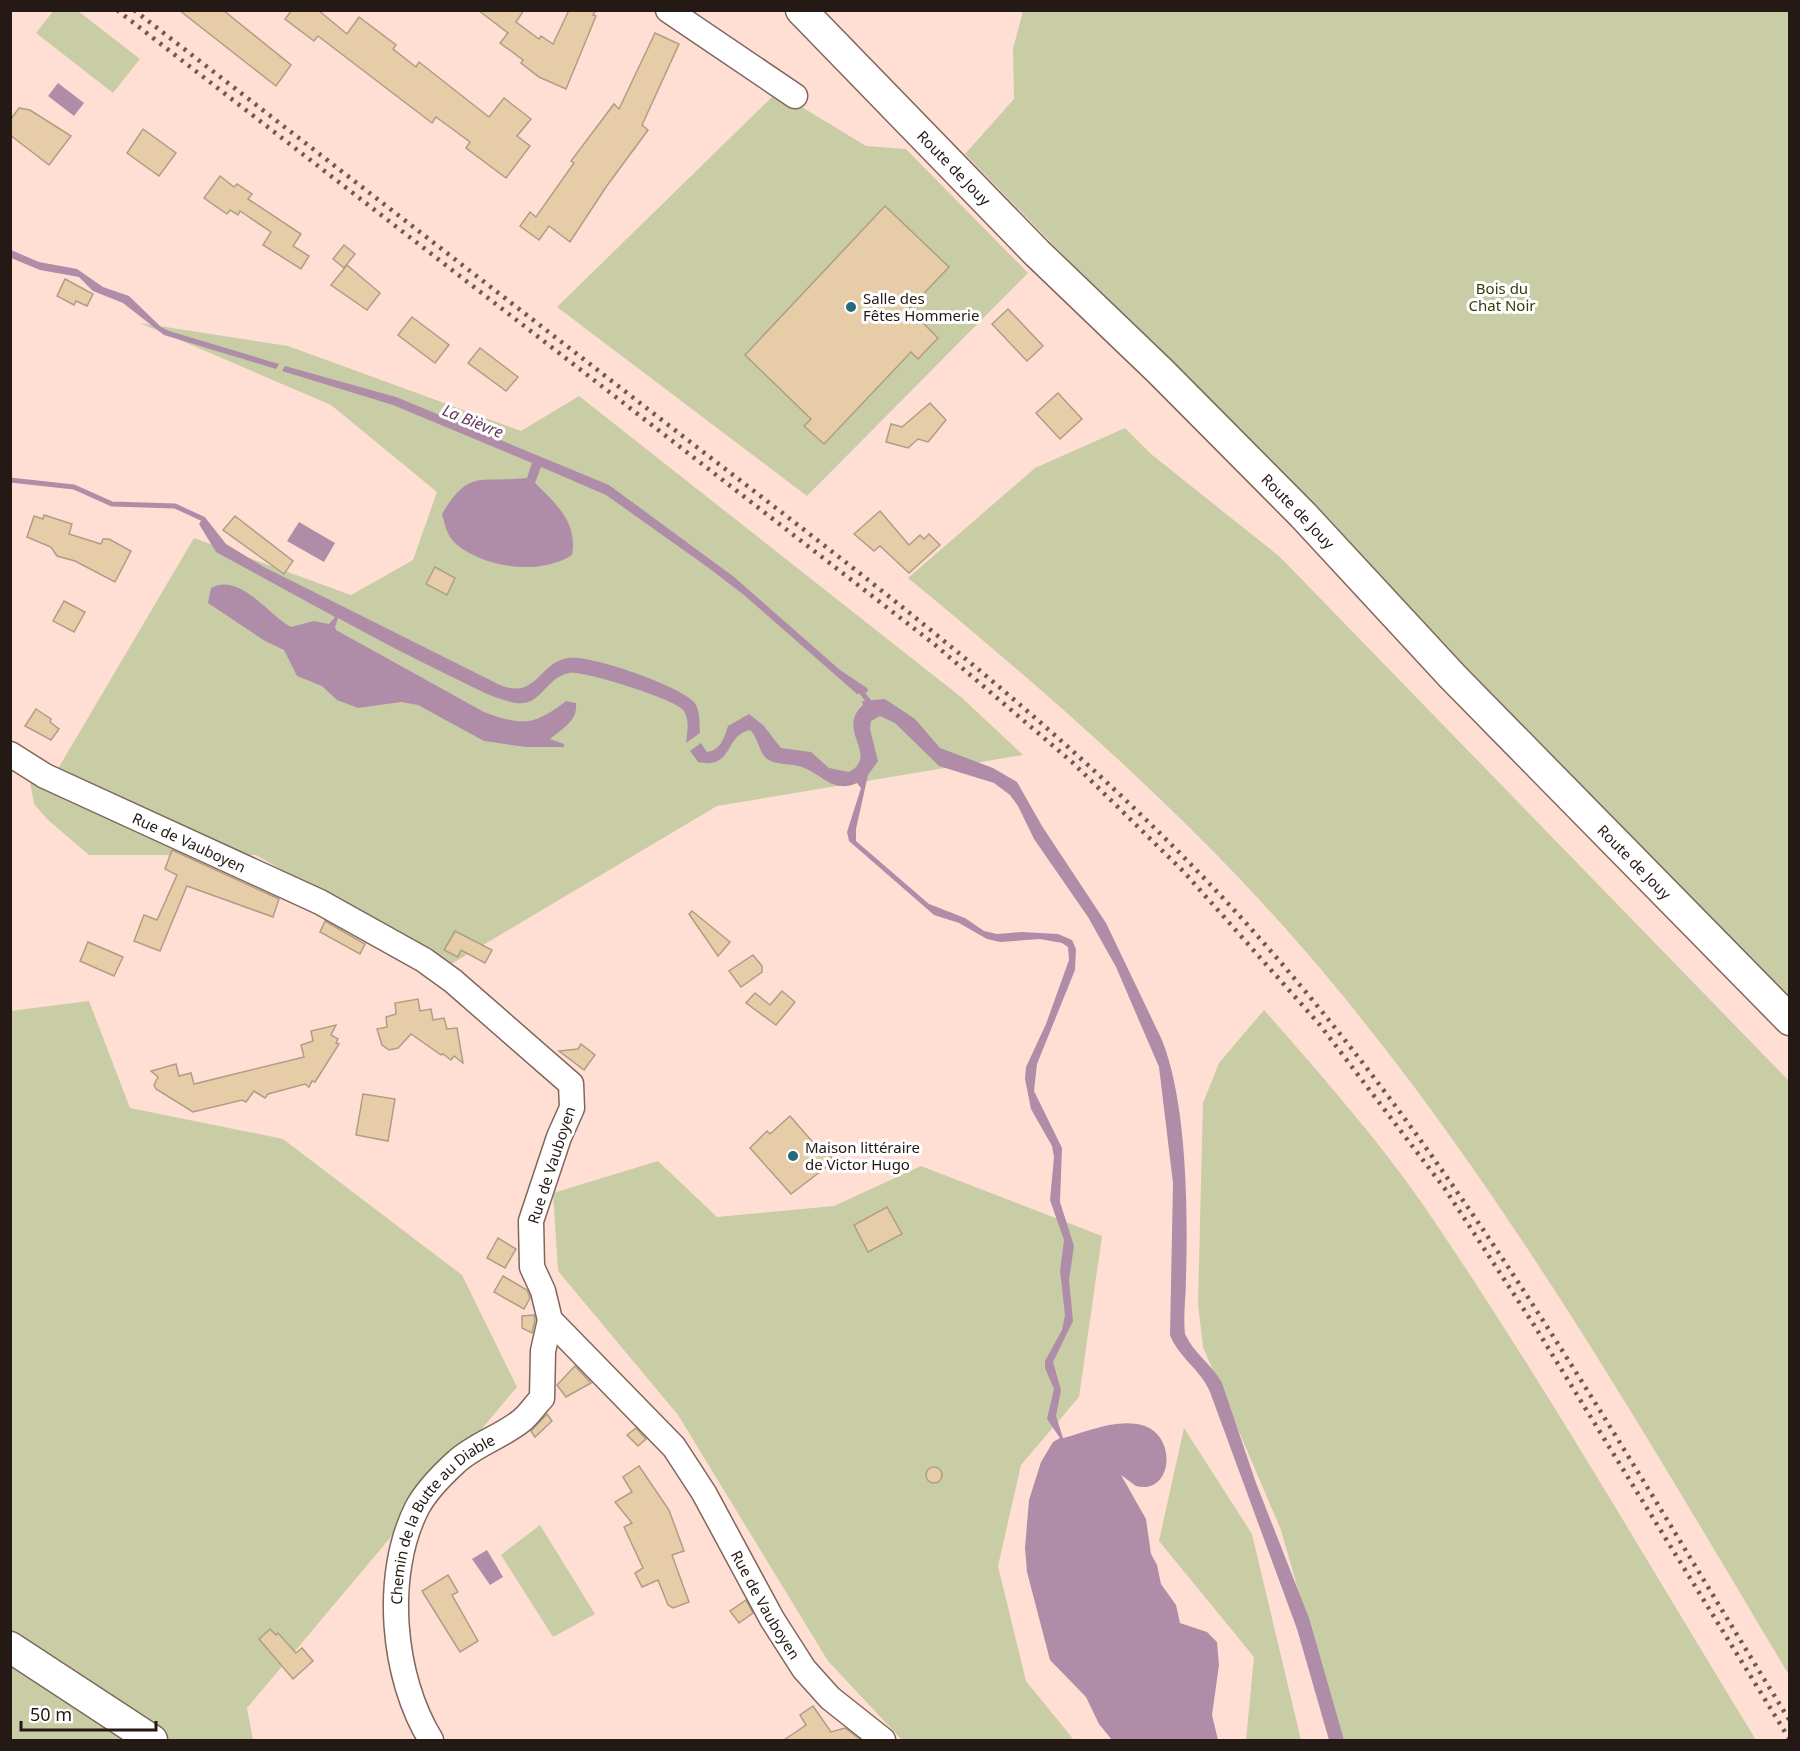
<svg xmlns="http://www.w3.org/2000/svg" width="1800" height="1751" viewBox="0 0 1800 1751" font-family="'Noto Sans',sans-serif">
  <rect width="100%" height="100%" fill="#ffdfd3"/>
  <g fill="#c9cda6">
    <polygon points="54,10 78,11 140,59 113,93 36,33"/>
    <polygon points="1023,11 1789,11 1789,1004 965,154 1014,99 1013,49"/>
    <polygon points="777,92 866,146 906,149 1028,273 807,496 557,307"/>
    <polygon points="140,323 288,346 521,431 579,396 961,697 1023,755 717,806 448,966 256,855 89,855 47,819 34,804 29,776 59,767 194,538 351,595 413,560 437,492 331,405"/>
    <path d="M1125,428L1151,454L1280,557L1789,1081V1675C1641,1428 1496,1173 1307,953C1187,814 1049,694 908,578L1035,468Z"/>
    <polygon points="89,1001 130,1108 283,1139 462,1275 517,1387 247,1708 253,1740 11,1740 10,1011"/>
    <path d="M1264,1010C1319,1073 1376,1137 1424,1206C1542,1379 1647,1562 1756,1740H1341L1281,1530L1203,1347L1198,1304L1203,1103L1219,1063Z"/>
    <polygon points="658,1161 717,1217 834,1206 921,1166 1102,1236 1079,1397 1021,1465 998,1566 1026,1681 1074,1740 902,1740 828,1661 678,1415 558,1271 553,1193"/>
    <polygon points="1184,1428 1252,1534 1301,1740 1246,1740 1254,1657 1159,1541"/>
    <polygon points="540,1525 595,1614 553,1637 501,1555"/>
  </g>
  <g fill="#af8da9">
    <polygon points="58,83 84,103 74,116 48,96"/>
    <polygon points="11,250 39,262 77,269 103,287 129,296 161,327 169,331 279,364 276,369 164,335 123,303 93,291 79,277 40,270 11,258"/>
    <path d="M285,366L396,397L609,485L734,577L840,670L867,688L868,692L857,694L744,595L706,566L606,495L541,467L535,483C557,504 578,524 572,555C539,576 485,568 456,544C447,536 445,525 442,514C469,468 480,483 527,478L532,463L393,405L282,371Z"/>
    <path d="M204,516L226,544L262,566L500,685C537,700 538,663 568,658C590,654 680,686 694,702C701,711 699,723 700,733L686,743C687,733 690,721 684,711C678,700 583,670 569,673C546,677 541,707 516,703C493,699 469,685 448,675C411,657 374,638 338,618L335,627L336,630L484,712C522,726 534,726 566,701L576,703C578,721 562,729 550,739L564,744V747H526L484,741L418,705L401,702L358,708L337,700L322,686L297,676L284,650L265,641L208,603L211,588C240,572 268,615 291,627L314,621L329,624L335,617L216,552L199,524Z"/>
    <polygon points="299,522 335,543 324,562 287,541"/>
    <path d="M885,699L915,719L940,748L993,768L1017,782L1042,826L1106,923L1162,1040C1187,1103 1188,1210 1186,1278C1186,1297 1183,1315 1185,1334C1194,1354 1212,1364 1222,1383L1256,1483L1309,1618L1344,1740H1329L1297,1629L1210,1392C1201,1370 1179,1358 1170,1335L1173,1183L1159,1067L1116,967L1088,917L1034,839L1018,806L1010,795L994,783L939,766L895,723L880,716L871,721L870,729L878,761L868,775L856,829V841L929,904L965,918L984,931L997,934L1022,932L1058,934L1072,940L1076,949L1075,970L1037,1064L1034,1091L1062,1148L1060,1202L1074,1246L1069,1280L1073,1321L1053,1362L1061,1390L1056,1416L1063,1438C1086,1432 1113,1420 1137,1424C1179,1430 1174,1496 1136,1486L1121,1475L1146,1519L1151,1554L1157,1565L1161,1584L1176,1605L1180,1623L1207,1632L1217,1642L1219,1665L1212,1715L1218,1740H1112L1099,1724L1086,1697L1050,1660L1027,1572L1025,1548L1029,1500L1041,1462L1053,1442L1060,1438L1047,1419L1054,1389L1045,1368V1361L1062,1330L1065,1315L1060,1271L1064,1240L1050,1200L1054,1157L1052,1146L1031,1109L1025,1079L1026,1067L1046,1024L1069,960L1068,947L1062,943L1040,939L1000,942L987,939L959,923L934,915L849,841L847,832L861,788L857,783C833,794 822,774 802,767C790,763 776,766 766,758C758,750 758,737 750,730C724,735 734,770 698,762L690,751L701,743L707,752C721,750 724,738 728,726L749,714L763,725L781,748L811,752L829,768L849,772C880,755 835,730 863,705L862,701Z"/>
    <polygon points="487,1550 503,1577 490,1585 472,1559"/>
  </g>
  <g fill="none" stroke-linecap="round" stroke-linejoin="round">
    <g stroke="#af8da9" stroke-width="5">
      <polyline points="10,480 74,487 112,504 175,506 201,518"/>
      <polyline points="858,688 871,704"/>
    </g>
  </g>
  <g fill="#e6cda8" stroke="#ae9e86" stroke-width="1.5">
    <polygon points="179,10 223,10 291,65 276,86"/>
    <polygon points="292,10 318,10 347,34 359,17 396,45 393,49 416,67 419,62 489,117 504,98 531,119 517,136 530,146 506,178 466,148 470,142 436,117 432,123 318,36 314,41 285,19"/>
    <polygon points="478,10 524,10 516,22 539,39 541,36 553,44 569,10 596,10 593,15 596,16 566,89 539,77 521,63 523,60 500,43 508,33"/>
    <polygon points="655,33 679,44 642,125 648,130 606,187 570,242 549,226 539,240 520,226 530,212 536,217 574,163 571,161 614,104 619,109"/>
    <polygon points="19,108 30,110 71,136 49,165 10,135 10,120"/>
    <polygon points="143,129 176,153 159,176 127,153"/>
    <polygon points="220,176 234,187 237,184 252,194 248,199 301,234 293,246 309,256 301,269 263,245 271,232 240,211 238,215 230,210 227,214 204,198"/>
    <polygon points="885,206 949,267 909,309 938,338 918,359 911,352 824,444 804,426 811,419 745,355"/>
    <polygon points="344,245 355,254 344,268 333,259"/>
    <polygon points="347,265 380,293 367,310 331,285"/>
    <polygon points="65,279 93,294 87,306 76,301 74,305 57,296"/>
    <polygon points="1008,309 1043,346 1027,361 992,324"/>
    <polygon points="412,317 449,345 435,363 398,335"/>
    <polygon points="480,348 518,377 506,391 468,363"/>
    <polygon points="1058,393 1082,419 1060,439 1036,413"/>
    <polygon points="930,403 946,420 928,442 918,439 908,448 886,442 891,424 902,427"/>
    <polygon points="880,511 909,545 920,535 924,539 929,534 940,545 909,573 880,546 874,551 854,534"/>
    <polygon points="44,515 72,524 69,534 101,544 103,539 109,539 131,551 115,582 75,561 57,556 51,547 27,537 34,516 43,519"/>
    <polygon points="235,516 293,561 284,574 223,530"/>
    <polygon points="435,567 455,578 447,595 426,584"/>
    <polygon points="64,601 85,612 74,632 53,621"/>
    <polygon points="36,709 51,719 50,722 59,729 51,740 25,726"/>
    <polygon points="172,850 279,899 273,917 187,886 160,951 134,941 144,915 157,920 177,875 165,869"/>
    <polygon points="692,911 730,942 718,956 689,914"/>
    <polygon points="325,921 365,944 360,954 320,932"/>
    <polygon points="455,931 492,950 485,963 461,950 458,957 444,950"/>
    <polygon points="88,942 123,957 114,976 80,961"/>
    <polygon points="753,955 762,966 762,972 741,987 729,971"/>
    <polygon points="782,991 795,1002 776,1025 746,1003 755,993 770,1005"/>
    <polygon points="418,999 420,1011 431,1009 433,1020 444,1018 447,1029 457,1028 463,1063 454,1056 451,1060 443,1054 441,1055 411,1034 398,1048 389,1050 382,1045 377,1029 387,1027 386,1017 396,1014 395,1003"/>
    <polygon points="336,1025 331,1035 338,1039 336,1043 339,1044 315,1082 312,1081 309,1087 305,1084 268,1094 265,1098 254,1091 246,1102 242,1100 193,1112 156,1089 154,1085 158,1077 151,1071 176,1064 179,1076 191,1073 194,1084 304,1057 301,1045 313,1041 311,1031"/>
    <polygon points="581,1044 595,1055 584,1070 559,1051 578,1049"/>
    <polygon points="363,1094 395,1099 388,1141 356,1135"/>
    <polygon points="790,1116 817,1147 821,1144 834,1161 791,1194 750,1148 767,1131 770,1134"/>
    <polygon points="887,1207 902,1234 868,1252 854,1225"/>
    <polygon points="498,1238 516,1249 505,1268 487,1258"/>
    <polygon points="503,1276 527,1290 530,1298 524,1309 494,1292"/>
    <polygon points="534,1315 535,1320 532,1333 522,1328 522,1316"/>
    <polygon points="575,1366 591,1383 566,1397 557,1385"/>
    <polygon points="547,1414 552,1421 535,1437 531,1431"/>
    <polygon points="636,1428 646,1439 638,1446 627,1435"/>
    <polygon points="639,1466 669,1510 684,1551 672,1555 689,1602 673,1608 668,1605 658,1580 642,1587 635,1573 643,1568 624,1527 632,1523 615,1502 632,1492 623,1477"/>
    <circle cx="934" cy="1475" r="8"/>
    <polygon points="448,1575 458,1592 452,1595 478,1641 460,1652 422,1591"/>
    <polygon points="746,1600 753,1613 739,1623 730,1611"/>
    <polygon points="270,1629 276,1635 278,1633 296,1653 302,1648 313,1661 293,1679 259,1639"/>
    <polygon points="813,1706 831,1732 845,1728 861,1740 784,1740 806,1725 800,1715"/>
  </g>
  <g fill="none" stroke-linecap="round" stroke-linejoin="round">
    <defs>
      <g id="minor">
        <polyline points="668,10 795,96"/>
        <path id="s1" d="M10,754L45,776L320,902L424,960L453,981L571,1084L572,1108L559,1137L531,1221L532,1267L543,1291L550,1320L674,1447L704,1493L772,1619L804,1669L830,1698L883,1740"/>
        <path id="s2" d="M431,1740C392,1677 383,1575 417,1508C426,1491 442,1475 455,1463C474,1445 501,1437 521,1421C529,1415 535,1405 542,1398L543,1351L550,1320"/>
      </g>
      <g id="major">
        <path id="s3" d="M801,10L1037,253L1160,371L1303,515L1453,677L1790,1020"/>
        <polyline points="10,1647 152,1740"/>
      </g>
    </defs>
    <use href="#minor" stroke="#81665c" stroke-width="27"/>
    <use href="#major" stroke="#81665c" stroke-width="33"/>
    <use href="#minor" stroke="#fff" stroke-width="24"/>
    <use href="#major" stroke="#fff" stroke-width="30"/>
    <g stroke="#6c5a53" stroke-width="4.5" stroke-dasharray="3 6" stroke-linecap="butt">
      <polyline points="117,10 934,644 1072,762 1184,872 1320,1025 1445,1189 1534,1325 1790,1740"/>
      <path d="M134,10C322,156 510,302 698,448C893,598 1089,747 1254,932C1467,1170 1622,1450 1790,1721"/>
    </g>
  </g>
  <g fill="#266b7b" stroke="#fff" stroke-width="2">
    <circle cx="851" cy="307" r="6"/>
    <circle cx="793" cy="1156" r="6"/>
  </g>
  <g text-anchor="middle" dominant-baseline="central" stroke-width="6" stroke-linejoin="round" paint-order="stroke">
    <g font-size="15" fill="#241915" stroke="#fff">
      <text stroke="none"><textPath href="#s3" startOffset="220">Route de Jouy</textPath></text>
      <text stroke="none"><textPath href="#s3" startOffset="706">Route de Jouy</textPath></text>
      <text stroke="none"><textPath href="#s1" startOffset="200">Rue de Vauboyen</textPath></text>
      <text stroke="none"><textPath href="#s3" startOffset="1192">Route de Jouy</textPath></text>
      <text transform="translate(551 1165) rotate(-72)">Rue de Vauboyen</text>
      <text stroke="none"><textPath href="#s2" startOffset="244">Chemin de la Butte au Diable</textPath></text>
      <text stroke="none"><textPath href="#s1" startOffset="1262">Rue de Vauboyen</textPath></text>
    </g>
    <g font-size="15" fill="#383a06" stroke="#fff">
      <text x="1502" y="288">Bois du<tspan x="1502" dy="17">Chat Noir</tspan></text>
    </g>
    <g font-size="15" fill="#241915" stroke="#fff" text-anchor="start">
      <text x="863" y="298">Salle des<tspan x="863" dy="17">Fêtes Hommerie</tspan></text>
      <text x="805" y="1147">Maison littéraire<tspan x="805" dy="17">de Victor Hugo</tspan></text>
    </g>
    <g font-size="16" font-style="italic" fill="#65375f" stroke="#fff">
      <text transform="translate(473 421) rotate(22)">La Bièvre</text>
    </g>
  </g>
  <rect width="1800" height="1751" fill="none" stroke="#241915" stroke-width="24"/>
  <path d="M21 1721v9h135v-9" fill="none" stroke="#241915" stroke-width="3"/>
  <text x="30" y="1721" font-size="18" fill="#241915" stroke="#ffffff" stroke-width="4.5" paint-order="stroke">50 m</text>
</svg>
